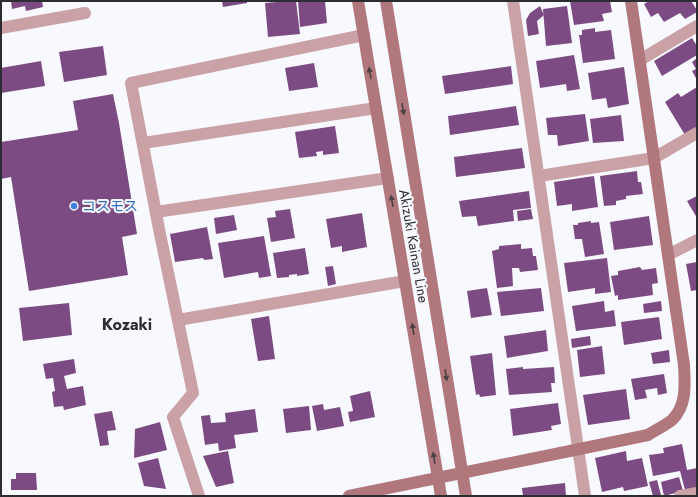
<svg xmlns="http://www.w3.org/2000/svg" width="698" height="497" viewBox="0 0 698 497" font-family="Jost,'Noto Sans JP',sans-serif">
  <rect width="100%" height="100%" fill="#f8f9fe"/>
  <g fill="#7d4b84">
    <polygon points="11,1 42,1 43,7 26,11 25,6 12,9"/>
    <polygon points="222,1 247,1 247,3 223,7"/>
    <polygon points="288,1 296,1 300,34 268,37 265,3"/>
    <polygon points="298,1 325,1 327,23 300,27"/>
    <polygon points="570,1 610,1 612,12 602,14 604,21 574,25"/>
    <polygon points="649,1 691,1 697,10 697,12 685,19 680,13 664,22 658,13 651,17 644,4"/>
    <polygon points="540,6 544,15 537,21 539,34 528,36 526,20 530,13"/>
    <polygon points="567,6 572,43 546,46 543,9"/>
    <polygon points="595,28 595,32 611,30 615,59 583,63 579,35 582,35 582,30"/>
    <polygon points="692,38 697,46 697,55 662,76 654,61"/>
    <polygon points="103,46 107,75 64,82 59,52"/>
    <polygon points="574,55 580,89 567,91 566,84 540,88 536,61"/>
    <polygon points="697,58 697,80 692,71 696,69 692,62"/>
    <polygon points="41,61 45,86 1,93 1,68"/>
    <polygon points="314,63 318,87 289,91 285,68"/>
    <polygon points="511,66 513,84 445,94 442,76"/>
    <polygon points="624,67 629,104 608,108 606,98 592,100 588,73"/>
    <polygon points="697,87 697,128 685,135 665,102 678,93 681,97"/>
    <polygon points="113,94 119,123 137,234 122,237 128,275 29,291 11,177 1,179 1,142 78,130 73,101"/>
    <polygon points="516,106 519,125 450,135 448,116"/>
    <polygon points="585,114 589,141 558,146 557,135 548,135 546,118"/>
    <polygon points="621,115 624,141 593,143 590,119"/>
    <polygon points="335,126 339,153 323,155 323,151 316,152 317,156 299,158 295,132"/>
    <polygon points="522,148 525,168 456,177 454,157"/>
    <polygon points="637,171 638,182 641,182 643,194 626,196 626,199 616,201 616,205 604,206 600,176"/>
    <polygon points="594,176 598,207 572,211 572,204 557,206 554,182"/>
    <polygon points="529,191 531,208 513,210 514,221 478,226 476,216 462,217 459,201"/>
    <polygon points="697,196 697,218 687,201"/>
    <polygon points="290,209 295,238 271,242 267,218 276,217 275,211"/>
    <polygon points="531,209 533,219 518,221 517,211"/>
    <polygon points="362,213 367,247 342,252 342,246 331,248 326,219"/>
    <polygon points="234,215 237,230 216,234 214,218"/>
    <polygon points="649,216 653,245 614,250 610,222"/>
    <polygon points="591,221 591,223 599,222 604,254 585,257 582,239 575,239 573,225 578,225 578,223"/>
    <polygon points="207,227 213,259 204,260 203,258 175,262 170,234"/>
    <polygon points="264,236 271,276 259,278 258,272 224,278 218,243"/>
    <polygon points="521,244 521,249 532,248 533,256 536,256 538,270 520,272 519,268 512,268 513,286 497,288 492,251 499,249 499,246"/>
    <polygon points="305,248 309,274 297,276 297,274 289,275 289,277 277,278 273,253"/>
    <polygon points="607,258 611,292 595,294 595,288 568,292 564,263"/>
    <polygon points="697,262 697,290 691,291 686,264"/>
    <polygon points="333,266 336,284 328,286 325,267"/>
    <polygon points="640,267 642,270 656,268 658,283 652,284 653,295 618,300 618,295 615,296 611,276 618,275 618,271"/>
    <polygon points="487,288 492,315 471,318 467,291"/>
    <polygon points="541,288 544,311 501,316 497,292"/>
    <polygon points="604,301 605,312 614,310 616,326 576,331 572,306"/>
    <polygon points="661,301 662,311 644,313 643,304"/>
    <polygon points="69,303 72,335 23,341 19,308"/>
    <polygon points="269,316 275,359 258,361 251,319"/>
    <polygon points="659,317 662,339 624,345 621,322"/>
    <polygon points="546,330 548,351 507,358 504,336"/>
    <polygon points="590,336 591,345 572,348 571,339"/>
    <polygon points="602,346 605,374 580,377 577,350"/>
    <polygon points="669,350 670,362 653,364 651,353"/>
    <polygon points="492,353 496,395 480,397 479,394 476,395 470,356"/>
    <polygon points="74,359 76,373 64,376 67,389 83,386 86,405 64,410 63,406 54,407 52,392 55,391 53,378 46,379 43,364"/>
    <polygon points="523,367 523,369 554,367 555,383 551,383 552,392 509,395 506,369"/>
    <polygon points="664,374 667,393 658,395 657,388 645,390 647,398 635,400 631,379"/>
    <polygon points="626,389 630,419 588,425 583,395"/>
    <polygon points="370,391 375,417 350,422 348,412 353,411 350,396"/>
    <polygon points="558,403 561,424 551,426 552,430 513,436 510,409"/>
    <polygon points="323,404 324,410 340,407 344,426 317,431 312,406"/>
    <polygon points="309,406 311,430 286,433 283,409"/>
    <polygon points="255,409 258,432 234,435 236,448 219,451 218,443 205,445 201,416 210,415 211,423 226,422 225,413"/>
    <polygon points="112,411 116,430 107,431 109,445 100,446 94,414"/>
    <polygon points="160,422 167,450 134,458 135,429"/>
    <polygon points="682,444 687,470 697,468 697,488 685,490 680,471 653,476 649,455 664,453 663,448"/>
    <polygon points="228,451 234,483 216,487 203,456"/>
    <polygon points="626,451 627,461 642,458 648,486 624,491 623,487 602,492 595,458"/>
    <polygon points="158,458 166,489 144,486 138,463"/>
    <polygon points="16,473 36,473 37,490 11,490 11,479 16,479"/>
    <polygon points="679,477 683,491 664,496 661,482"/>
    <polygon points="657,480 661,495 653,496 649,482"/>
    <polygon points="565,483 566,496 523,496 522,488"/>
  </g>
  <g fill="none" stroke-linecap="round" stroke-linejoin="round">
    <g stroke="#caa2a5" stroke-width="12">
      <polyline points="513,1 585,496"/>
      <polyline points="1,28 85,13"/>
      <polyline points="640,60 697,26"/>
      <polyline points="143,143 376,108"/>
      <polyline points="539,176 654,158 697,133"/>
      <polyline points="156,212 388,178"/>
      <polyline points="668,255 697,240"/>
      <polyline points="178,320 405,281"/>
      <polyline points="199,496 173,417 193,393 159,229 131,83 364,35"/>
      <polyline points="680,496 697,493"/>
    </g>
    <g stroke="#b0777d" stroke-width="12">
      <polyline points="358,1 441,496"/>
      <polyline points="386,1 466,496"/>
      <path d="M349,496L648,435C655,430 665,426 672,420C687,405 685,385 684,365L631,1"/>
    </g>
  </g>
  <defs><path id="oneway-solid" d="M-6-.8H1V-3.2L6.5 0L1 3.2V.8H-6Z"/></defs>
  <g fill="#4d4043">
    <use href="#oneway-solid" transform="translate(370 73) rotate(-100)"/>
    <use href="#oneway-solid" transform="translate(403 109) rotate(81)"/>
    <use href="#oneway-solid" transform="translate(392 201) rotate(-100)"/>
    <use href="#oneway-solid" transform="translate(413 329) rotate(-99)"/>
    <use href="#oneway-solid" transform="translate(446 375) rotate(81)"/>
    <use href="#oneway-solid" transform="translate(434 458) rotate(-99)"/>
  </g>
  <circle fill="#3f7fe0" stroke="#f8f9fe" stroke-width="1.5" cx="74" cy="206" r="4"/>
  <g text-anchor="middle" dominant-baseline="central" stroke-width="4" stroke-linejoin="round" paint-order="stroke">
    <g font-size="14" fill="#366cbe" stroke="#f8f9fe" text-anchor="start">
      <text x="82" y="206">コスモス</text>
    </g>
    <g font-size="14" fill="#2c2d30" stroke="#f8f9fe">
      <text transform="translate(414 246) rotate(80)">Akizuki Kainan Line</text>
    </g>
    <g font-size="16" font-weight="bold" fill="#2c2d30" stroke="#f8f9fe">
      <text x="127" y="324">Kozaki</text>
    </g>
  </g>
  <rect width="698" height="497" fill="none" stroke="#2c2d30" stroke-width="4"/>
</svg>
